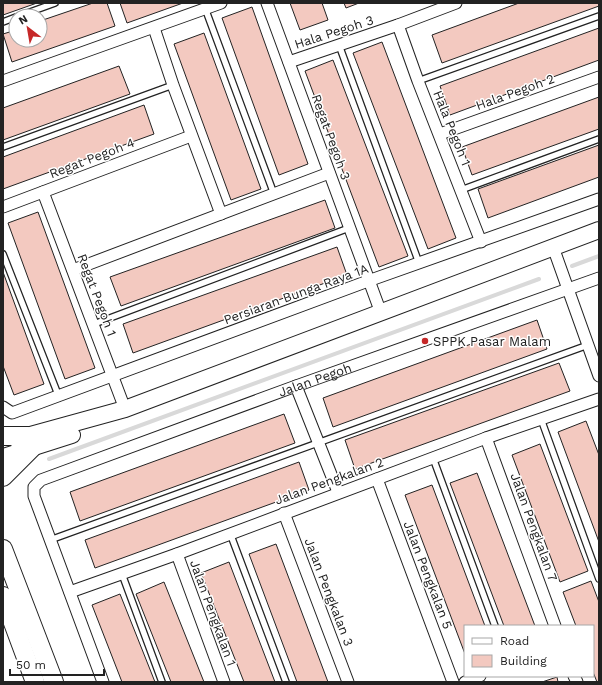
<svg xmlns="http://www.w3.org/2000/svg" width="602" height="685" viewBox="0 0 602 685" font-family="'Work Sans',sans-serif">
  <rect width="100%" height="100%" fill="#fff"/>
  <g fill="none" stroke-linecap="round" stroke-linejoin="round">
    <g stroke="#d9d9d9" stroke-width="4">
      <polyline points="572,266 599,256"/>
      <polyline points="49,459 539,279"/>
    </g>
  </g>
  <g fill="#f3c9c0" stroke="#222">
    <polygon points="3,3 37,3 3,15"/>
    <polygon points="93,3 107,3 115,26 12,62 3,34 16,30 16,40 40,40 40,21"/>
    <polygon points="120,3 183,3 127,23"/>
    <polygon points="290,3 322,3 328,20 300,30"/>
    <polygon points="344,3 359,3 346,8"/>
    <polygon points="519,3 599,3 599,6 442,63 432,35"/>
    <polygon points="252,7 308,164 279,175 222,18"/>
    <polygon points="599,28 599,60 450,115 440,86"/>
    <polygon points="204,33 261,189 231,200 174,44"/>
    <polygon points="382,42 456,238 428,249 353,53"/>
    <polygon points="333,60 408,256 379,267 305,71"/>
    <polygon points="119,66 130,94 3,140 3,108"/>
    <polygon points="599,97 599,129 472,175 462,147"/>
    <polygon points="144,105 154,134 3,189 3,157"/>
    <polygon points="599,145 599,177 488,218 478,189"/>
    <polygon points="325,200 335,228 121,306 110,277"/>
    <polygon points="38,212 95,368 65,379 8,223"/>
    <polygon points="337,247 347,275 133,353 123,324"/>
    <polygon points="3,272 44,384 14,395 3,366"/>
    <polygon points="537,320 547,349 333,427 323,398"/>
    <polygon points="559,363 570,391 355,469 345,440"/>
    <polygon points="284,414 295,443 80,521 70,492"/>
    <polygon points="586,421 599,455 599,542 558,432"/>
    <polygon points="540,444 588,571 560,582 512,455"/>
    <polygon points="299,462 309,490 95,568 85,540"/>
    <polygon points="477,473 535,626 504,626 450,483"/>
    <polygon points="432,485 485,626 465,626 465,654 405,495"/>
    <polygon points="276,544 328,682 297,682 249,554"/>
    <polygon points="229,562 275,682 244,682 201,573"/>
    <polygon points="591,581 599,602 599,682 597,682 593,672 593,626 576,626 563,592"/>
    <polygon points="164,582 204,682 171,682 136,594"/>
    <polygon points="120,594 155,682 122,682 92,605"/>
    <polygon points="557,677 558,682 542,682"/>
  </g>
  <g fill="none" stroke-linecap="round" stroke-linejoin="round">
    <defs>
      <g id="lane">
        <polyline points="205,8 274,194"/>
        <polyline points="19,16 55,3"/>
        <polyline points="3,22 16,17"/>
        <polyline points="339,45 419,263"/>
        <polyline points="418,81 599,16"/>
        <polyline points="3,147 173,85"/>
        <polyline points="461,190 599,139"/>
        <polyline points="3,254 59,397"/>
        <polyline points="94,324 349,228"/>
        <polyline points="541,419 599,579"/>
        <polyline points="433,458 495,626"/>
        <polyline points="230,533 286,682"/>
        <polyline points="50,540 588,345"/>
        <polyline points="122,574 162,682"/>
      </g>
      <g id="street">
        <polyline points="267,3 381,313"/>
        <polyline points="398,25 418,81 481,242"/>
        <polyline points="154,28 173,85 221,214"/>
        <polyline points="289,62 398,25 456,3"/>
        <polyline points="3,81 221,3"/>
        <polyline points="440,134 599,77"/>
        <polyline points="43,192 125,409"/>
        <polyline points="3,207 191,136"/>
        <polyline points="553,247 599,376"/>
        <polyline points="73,270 329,173"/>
        <polyline points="296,386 338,492"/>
        <polyline points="3,407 12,413 368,281 599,199"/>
        <polyline points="486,438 555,626"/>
        <polyline points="377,479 453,682"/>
        <polyline points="284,513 348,682"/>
        <polyline points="177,554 224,682"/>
        <polyline points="70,592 177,554 486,438 599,399"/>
        <polyline points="574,676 577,682"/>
        <path id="s1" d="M103,682L34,496V487L41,480L296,386L599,278"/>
        <polyline points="465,682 480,676"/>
      </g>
      <g id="secondary">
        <polyline points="16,439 125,409 599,230"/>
        <polyline points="3,457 72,435"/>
      </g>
      <g id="primary">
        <polyline points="3,436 28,436"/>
        <polyline points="3,477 33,447"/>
        <polyline points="3,549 54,682"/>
        <polyline points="3,596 35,682"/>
      </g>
    </defs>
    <use href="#lane" stroke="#222" stroke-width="8"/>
    <use href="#street" stroke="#222" stroke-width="13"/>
    <use href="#secondary" stroke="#222" stroke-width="18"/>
    <use href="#primary" stroke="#222" stroke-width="20"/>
    <use href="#lane" stroke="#fff" stroke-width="5.5"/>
    <use href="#street" stroke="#fff" stroke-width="11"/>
    <use href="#secondary" stroke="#fff" stroke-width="16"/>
    <use href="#primary" stroke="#fff" stroke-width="18"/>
  </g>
  <circle fill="#c62828" stroke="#fff" stroke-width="1.5" cx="425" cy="341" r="4"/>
  <g text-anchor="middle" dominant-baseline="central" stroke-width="3" stroke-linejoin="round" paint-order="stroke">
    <g font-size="13" fill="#222" stroke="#fff">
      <text transform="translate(334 32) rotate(-18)">Hala Pegoh 3</text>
      <text transform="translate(515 92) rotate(-20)">Hala Pegoh 2</text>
      <text transform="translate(452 128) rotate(68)">Hala Pegoh 1</text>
      <text transform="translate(331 137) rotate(70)">Regat Pegoh 3</text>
      <text transform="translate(92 158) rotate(-21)">Regat Pegoh 4</text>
      <text transform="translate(296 294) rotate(-20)">Persiaran Bunga Raya 1A</text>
      <text transform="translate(97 295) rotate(69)">Regat Pegoh 1</text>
      <text stroke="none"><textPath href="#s1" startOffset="509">Jalan Pegoh</textPath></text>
      <text transform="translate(329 481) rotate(-20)">Jalan Pengkalan 2</text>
      <text transform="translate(534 527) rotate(70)">Jalan Pengkalan 7</text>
      <text transform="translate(428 575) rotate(69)">Jalan Pengkalan 5</text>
      <text transform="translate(329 592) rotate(69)">Jalan Pengkalan 3</text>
      <text transform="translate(213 613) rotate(70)">Jalan Pengkalan 1</text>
    </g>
    <g font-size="13" fill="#222" stroke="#fff" text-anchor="start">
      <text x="433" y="341">SPPK Pasar Malam</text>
    </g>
  </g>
  <rect width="602" height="685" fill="none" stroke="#222222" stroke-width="8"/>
  <rect x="464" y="625" width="130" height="52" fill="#ffffff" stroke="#a7a7a7"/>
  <rect x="472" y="638" width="20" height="6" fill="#ffffff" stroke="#a7a7a7"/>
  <text x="500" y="645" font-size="12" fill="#222222">Road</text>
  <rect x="472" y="655" width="20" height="12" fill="#f3c9c0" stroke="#a7a7a7"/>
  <text x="500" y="665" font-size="12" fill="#222222">Building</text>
  <g transform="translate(28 28) rotate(329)"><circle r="19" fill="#ffffff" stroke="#a7a7a7"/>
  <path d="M0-3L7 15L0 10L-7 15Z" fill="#c62828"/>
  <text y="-6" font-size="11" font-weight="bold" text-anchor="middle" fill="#222222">N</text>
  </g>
  <path d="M10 669v6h94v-6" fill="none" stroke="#222222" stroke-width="2"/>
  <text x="16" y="669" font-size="12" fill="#222222" stroke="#ffffff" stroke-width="3" paint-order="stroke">50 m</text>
</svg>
